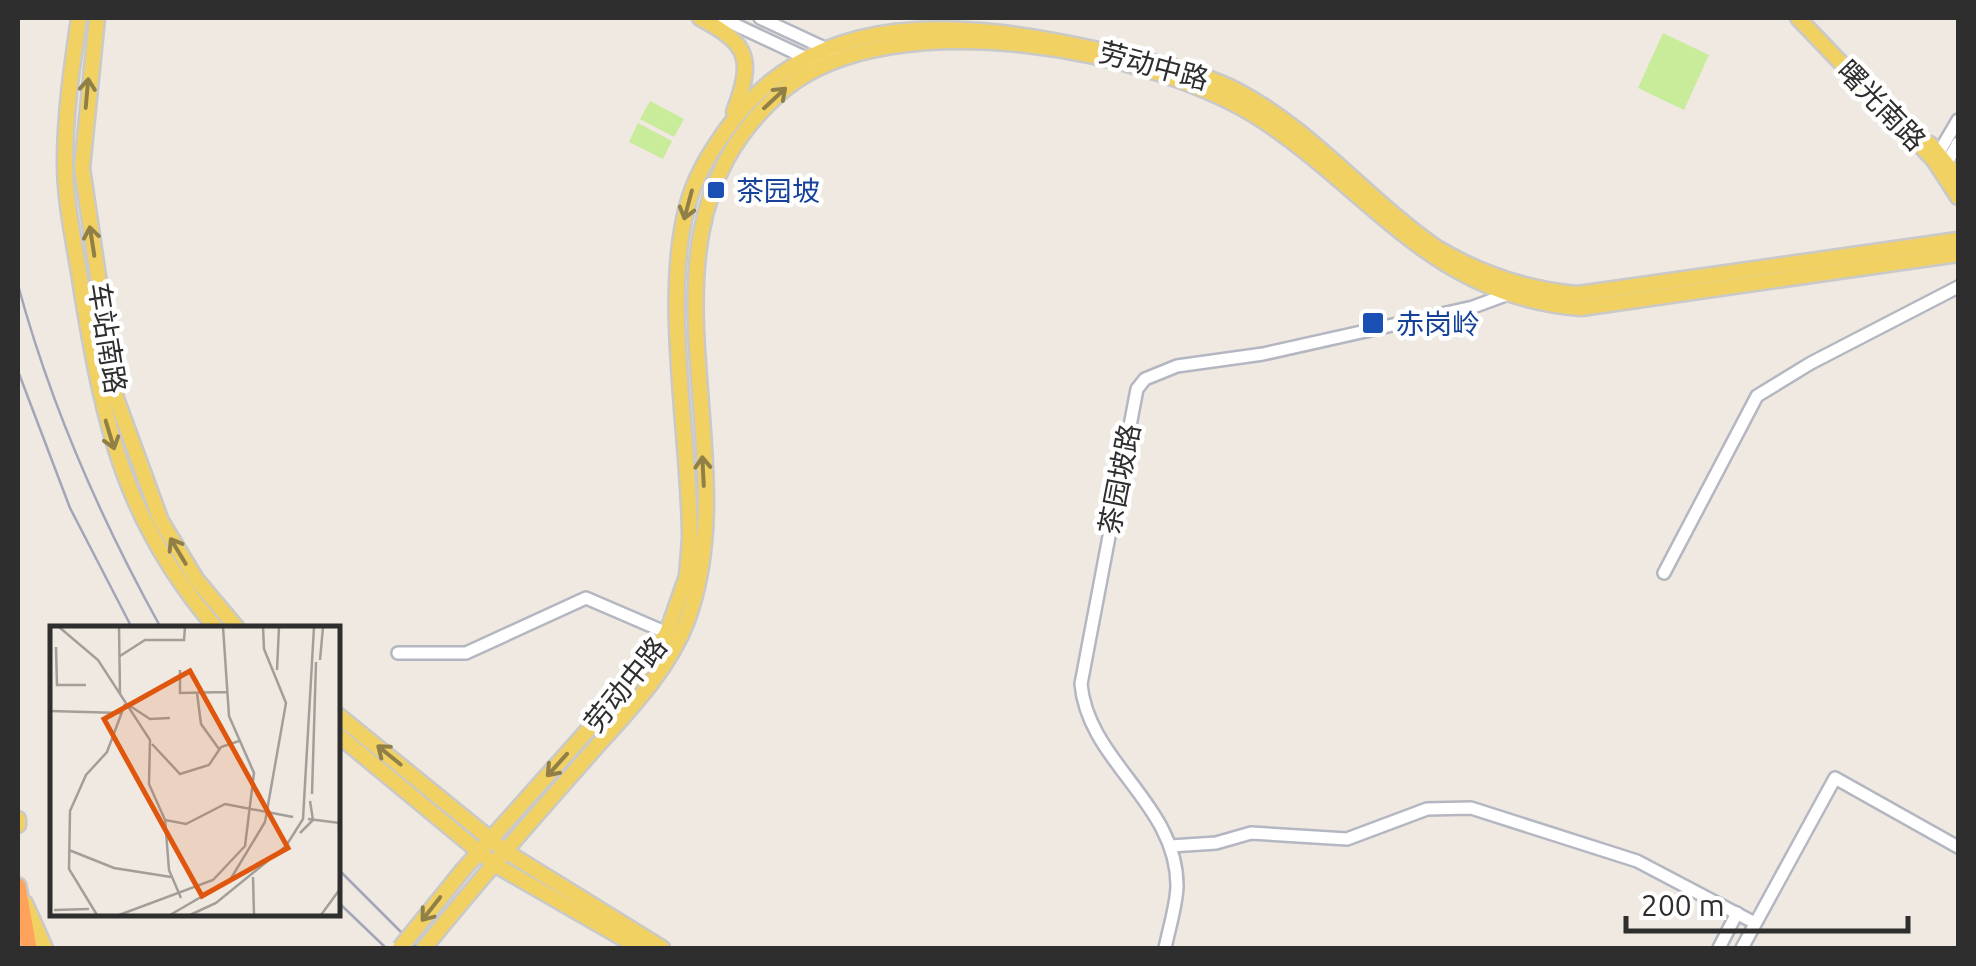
<svg xmlns="http://www.w3.org/2000/svg" width="1976" height="966" viewBox="0 0 1976 966" font-family="Ubuntu,'Noto Sans SC',sans-serif">
  <rect width="100%" height="100%" fill="#efe9e1"/>
  <g fill="#c9ec9a">
    <polygon points="1663,33 1709,55 1684,110 1638,88"/>
    <polygon points="650,101 684,119 674,137 640,119"/>
    <polygon points="638,123 672,141 663,159 629,142"/>
  </g>
  <g fill="none" stroke-linecap="round" stroke-linejoin="round">
    <defs>
      <g id="minor">
        <polyline points="721,18 821,65"/>
        <polyline points="760,18 833,52"/>
        <polyline points="1935,159 1958,120"/>
        <polyline points="1944,168 1958,143"/>
        <polyline points="1664,573 1757,396 1811,363 1958,287"/>
        <polyline points="398,653 466,653 586,598 672,635"/>
        <polyline points="1171,846 1216,843 1251,833 1347,839 1427,809 1471,808 1637,861 1755,923"/>
        <path d="M1165,948C1169,929 1176,907 1177,887C1178,804 1088,762 1081,684L1137,389L1145,379L1177,366L1263,354L1473,307L1511,293"/>
        <polyline points="1719,948 1737,913"/>
        <polyline points="1742,948 1835,778 1958,847"/>
      </g>
      <g id="major">
        <path d="M79,18C72,66 65,114 65,163C65,206 76,249 82,292C104,426 125,522 216,628"/>
        <polyline points="97,18 82,168 116,398 161,521 196,579 237,628"/>
        <path d="M700,18C749,44 754,59 734,112"/>
        <polyline points="1798,18 1934,160 1958,197"/>
        <polyline points="1930,144 1958,178"/>
        <polyline points="338,715 505,851 662,948"/>
        <polyline points="338,735 494,864 640,948"/>
        <polyline points="18,819 18,825"/>
        <path d="M463,870L637,675L667,633L687,576L690,539C690,439 662,301 687,207C694,179 708,156 724,133C813,2 968,21 1103,51C1148,61 1193,69 1234,89C1311,128 1366,199 1437,248C1481,274 1527,290 1578,294L1958,240"/>
        <polyline points="25,903 45,948"/>
        <path d="M424,948C475,885 528,824 582,763C619,720 666,676 687,621C752,446 615,231 785,89C893,0 1157,49 1265,122C1375,196 1435,297 1581,308L1958,254"/>
      </g>
      <polyline id="highway" points="18,886 29,948"/>
    </defs>
    <use href="#minor" stroke="#b4b7c1" stroke-width="16"/>
    <use href="#major" stroke="#c9c9c9" stroke-width="19"/>
    <use href="#highway" stroke="#c9c9c9" stroke-width="20"/>
    <use href="#minor" stroke="#fff" stroke-width="11"/>
    <use href="#major" stroke="#f2d163" stroke-width="14"/>
    <use href="#highway" stroke="#ffa35c" stroke-width="15"/>
    <g stroke="#a3a6b8" stroke-width="2.5">
      <path d="M18,285C51,407 100,518 161,628"/>
      <polyline points="18,371 70,508 132,628"/>
      <polyline points="338,869 417,948"/>
      <polyline points="338,902 386,948"/>
    </g>
    <defs>
      <polyline id="major-bridge" points="400,948 463,870"/>
    </defs>
    <use href="#major-bridge" stroke="#c9c9c9" stroke-width="19" stroke-linecap="butt"/>
    <use href="#major-bridge" stroke="#f2d163" stroke-width="14"/>
  </g>
  <defs><path id="oneway-shaft" d="M-6 0H5M1.5-3L5.5 0L1.5 3" fill="none" stroke-width="1.6" stroke-linecap="round" stroke-linejoin="round" transform="scale(2.5)"/></defs>
  <g stroke="#908048">
    <use href="#oneway-shaft" transform="translate(87 93) rotate(-85)"/>
    <use href="#oneway-shaft" transform="translate(775 98) rotate(-43)"/>
    <use href="#oneway-shaft" transform="translate(688 205) rotate(105)"/>
    <use href="#oneway-shaft" transform="translate(92 241) rotate(-99)"/>
    <use href="#oneway-shaft" transform="translate(110 435) rotate(73)"/>
    <use href="#oneway-shaft" transform="translate(703 471) rotate(-93)"/>
    <use href="#oneway-shaft" transform="translate(178 551) rotate(-121)"/>
    <use href="#oneway-shaft" transform="translate(389 755) rotate(-141)"/>
    <use href="#oneway-shaft" transform="translate(557 765) rotate(132)"/>
    <use href="#oneway-shaft" transform="translate(431 909) rotate(128)"/>
  </g>
  <g fill="#1a4fb4" stroke="#fff" stroke-width="4">
    <rect x="706" y="180" width="20" height="20" rx="5"/>
    <rect x="1361" y="311" width="24" height="24" rx="5"/>
  </g>
  <g text-anchor="middle" dominant-baseline="central" stroke-width="9" stroke-linejoin="round" paint-order="stroke">
    <g font-size="28" fill="#2e2e2e" stroke="#fff">
      <text transform="translate(1154 65) rotate(15)">劳动中路</text>
      <text transform="translate(1882 105) rotate(46)">曙光南路</text>
      <text transform="translate(108 338) rotate(81)">车站南路</text>
      <text transform="translate(1119 479) rotate(-79)">茶园坡路</text>
      <text transform="translate(625 684) rotate(-51)">劳动中路</text>
    </g>
    <g font-size="28" fill="#164399" stroke="#fff" text-anchor="start">
      <text x="736" y="190">茶园坡</text>
      <text x="1396" y="323">赤岗岭</text>
    </g>
  </g>
  <g transform="translate(50 626)">
    <rect width="290" height="290" fill="#efe9e1"/>
    <path fill="none" stroke="#a29e99" stroke-width="2.5" d="M9,1L48,34L100,114L99,158L115,194L136,198L175,178L243,191M69,1L70,68M6,21L7,59H36M70,30L95,14H134L135,1M270,34L273,1M130,44V67L177,66M227,44L229,1M147,67L151,98L169,123M80,80L100,93L120,92M0,85L71,87M102,118L130,148L159,139L171,121L189,115M262,168L266,36M115,193L119,244L131,272M258,193L290,197M289,196L290,240M250,207L263,194L260,175M19,224L64,242L121,251M203,251L204,289M4,284L39,283M47,289L19,243L20,185L36,149L57,126L75,78M69,289L163,254L195,220L204,147L179,90L173,1M120,289L180,254L215,196L236,77L214,23L213,1M140,289L166,277L236,220L253,193L264,1M271,289L290,263"/>
    <path fill="#df570e" fill-opacity="0.15" stroke="#df570e" stroke-width="5" d="M140,45L238,222L152,270L54,93Z"/>
    <rect width="290" height="290" fill="none" stroke="#2e2e2e" stroke-width="5"/>
  </g>
  <rect width="1976" height="966" fill="none" stroke="#2e2e2e" stroke-width="40"/>
  <path d="M1626 916v15h282v-15" fill="none" stroke="#2e2e2e" stroke-width="5"/>
  <text x="1641" y="916" font-size="30" fill="#2e2e2e" stroke="#ffffff" stroke-width="8" paint-order="stroke">200 m</text>
</svg>
